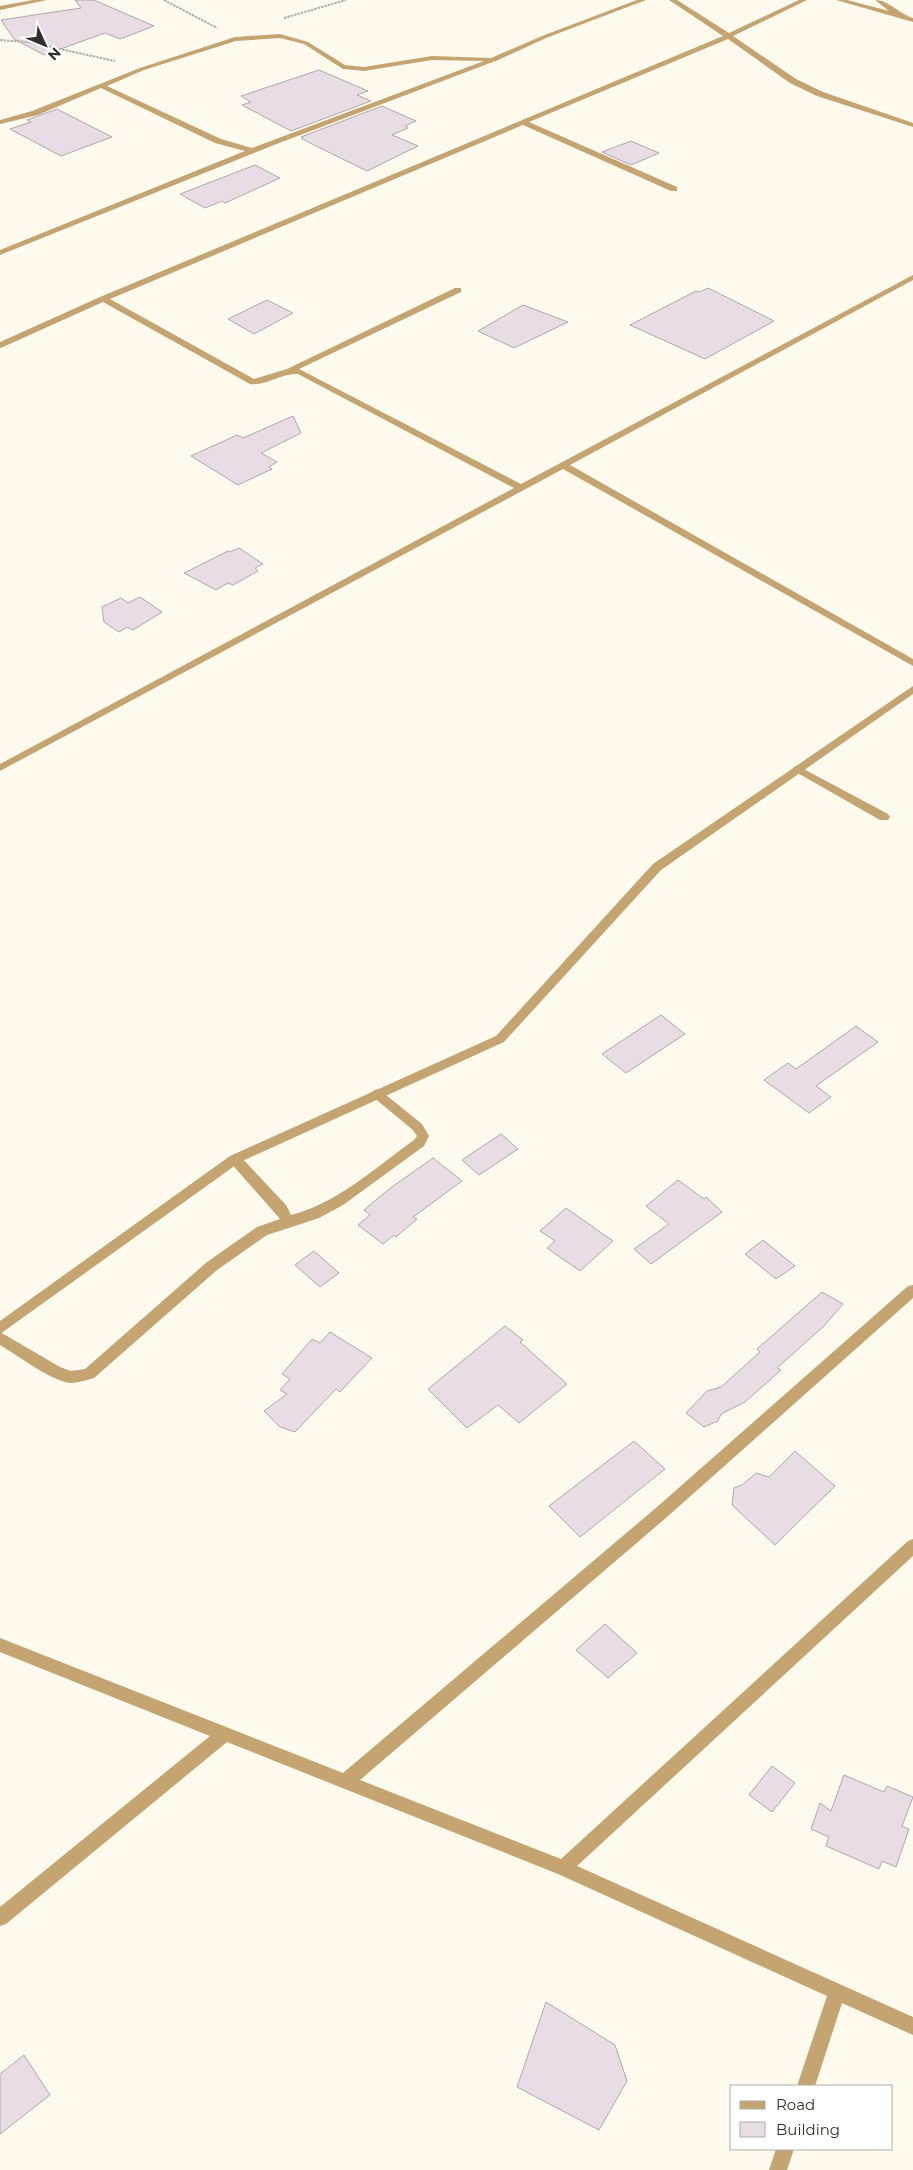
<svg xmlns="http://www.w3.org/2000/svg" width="913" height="2170" viewBox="0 0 913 2170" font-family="Montserrat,sans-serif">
  <rect width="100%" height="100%" fill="#fefaee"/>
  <g fill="#e9dde5" stroke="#b0a6ad">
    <polygon points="75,0 94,0 154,26 120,39 105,33 44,55 14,39 1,20 81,8"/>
    <polygon points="319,70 368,91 357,95 371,101 291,131 242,105 251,102 241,96"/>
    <polygon points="382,106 416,121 405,126 408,128 392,135 418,146 367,171 302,139 303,138 301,137"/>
    <polygon points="57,109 112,137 61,156 10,129 31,122 27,120"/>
    <polygon points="631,141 659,153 631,165 602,152"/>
    <polygon points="255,165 280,178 225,203 222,201 205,208 180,194"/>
    <polygon points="708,288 774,321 705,359 630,325 696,291 700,292"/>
    <polygon points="267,300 293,313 254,334 228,319"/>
    <polygon points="523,305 568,322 514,348 478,331"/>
    <polygon points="293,416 301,433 261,453 277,462 269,467 272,469 238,485 191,456 237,435 243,438"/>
    <polygon points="239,548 263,564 255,568 258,571 233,585 228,583 216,590 184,573 228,551 230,552"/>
    <polygon points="140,597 162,612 133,630 127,627 119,632 104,622 102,607 121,598 128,603"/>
    <polygon points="661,1015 685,1034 626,1073 602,1054"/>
    <polygon points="856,1026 878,1042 816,1086 831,1097 809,1113 764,1080 788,1063 796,1069"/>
    <polygon points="501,1134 518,1149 479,1175 462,1160"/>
    <polygon points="433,1158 462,1181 413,1217 417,1219 396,1237 394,1235 383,1244 358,1225 370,1215 364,1210 389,1189"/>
    <polygon points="678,1180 704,1199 706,1197 722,1212 651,1264 634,1249 669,1224 646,1206"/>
    <polygon points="566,1208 613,1241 580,1271 547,1248 555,1241 540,1231"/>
    <polygon points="763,1240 795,1266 776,1279 745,1254"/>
    <polygon points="314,1251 339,1273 320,1287 295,1265"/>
    <polygon points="822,1292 843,1304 824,1326 777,1368 781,1370 745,1402 721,1414 718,1421 704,1427 686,1413 707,1391 721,1387 760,1352 757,1349"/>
    <polygon points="505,1326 523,1340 520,1342 567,1384 519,1423 498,1405 467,1428 428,1389"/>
    <polygon points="330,1332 372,1358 340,1392 336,1389 295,1432 280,1427 264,1411 287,1394 280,1390 290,1379 282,1374 312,1339 320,1343"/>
    <polygon points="634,1441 665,1469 580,1537 549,1506"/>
    <polygon points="795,1451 835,1486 775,1545 732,1505 734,1488 742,1485 756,1473 769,1477"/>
    <polygon points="605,1624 637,1653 608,1678 576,1650"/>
    <polygon points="772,1766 795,1783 772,1812 749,1795"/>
    <polygon points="844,1775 884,1792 887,1786 913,1797 902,1826 909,1829 896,1867 882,1861 879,1869 826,1846 829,1837 811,1829 820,1803 831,1811"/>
    <polygon points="546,2002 615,2045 627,2081 599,2130 517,2087"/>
    <polygon points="24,2055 50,2095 0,2134 0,2074"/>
  </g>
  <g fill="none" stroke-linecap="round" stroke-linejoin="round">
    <g stroke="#b1aea5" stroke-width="2" stroke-dasharray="2.5 1" stroke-linecap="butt">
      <polyline points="164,0 217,28"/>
      <polyline points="284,18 346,0"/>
      <polyline points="0,40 28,42 115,61"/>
    </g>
    <g fill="#c4a471" fill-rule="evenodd">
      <polygon points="798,766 888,814 890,817 888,820 880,820 794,771 793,769 794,767"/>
      <path d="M377,1089L381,1091L422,1124L429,1136L424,1146L343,1205L319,1218L267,1235L217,1270L94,1378C87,1380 77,1383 70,1383C49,1380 19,1356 0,1345V1332L60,1367L71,1371L85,1369L207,1262L257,1227L280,1219L230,1162L229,1159L230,1156H240L286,1205L291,1215C338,1203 376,1167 414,1140L417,1136L413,1130L373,1097L371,1094L373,1091Z"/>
    </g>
    <g fill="#c4a471" fill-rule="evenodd">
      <polygon points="33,0 47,0 0,10 0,6"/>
      <path d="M637,0H646L546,38L498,60L274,145L0,255V250L245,151L215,143L101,88L38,115L0,124V120L32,111L140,68L235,37L280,34L308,42L345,65L364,67L432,56L491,58L542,36ZM280,38L304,44L343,69L364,71L432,60L484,61L252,148L221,139L107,86L144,70L236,41Z"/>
      <path d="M669,0H677L729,33L799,0H807L733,36L796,79L823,92L913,123V127L817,96L790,83L728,39L529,122L677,187V191H671L523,125L110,299L254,379L287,369L455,288H461V292L299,369L521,484L913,275V280L570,465L913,659V666L563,469L0,771V764L514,488L298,374C281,373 266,386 250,384L103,302L3,347L0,348V342L100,297L723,36Z"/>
      <path d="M836,0H847L889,11L875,0C889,0 899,14 913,18V22Z"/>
      <polygon points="913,686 913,694 661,870 504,1042 240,1162 0,1334 0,1321 230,1156 496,1036 653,864"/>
      <polygon points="913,1285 913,1298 667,1517 360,1780 561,1859 908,1541 913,1539 913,1556 577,1866 913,2017 913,2035 842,2003 815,2086 797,2086 827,1996 558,1874 227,1742 6,1924 0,1926 0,1907 210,1736 0,1652 0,1638 343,1773 657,1507 908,1286"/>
      <polygon points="776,2149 794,2149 787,2170 769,2170"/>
    </g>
  </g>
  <rect x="730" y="2085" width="162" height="65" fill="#ffffff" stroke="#adacaa"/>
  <rect x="740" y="2101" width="25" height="8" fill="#c4a471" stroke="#adacaa"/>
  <text x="776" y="2110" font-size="15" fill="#312f2b">Road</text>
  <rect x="740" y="2122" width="25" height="15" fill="#e9dde5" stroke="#adacaa"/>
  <text x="776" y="2135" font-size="15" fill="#312f2b">Building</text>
  <g transform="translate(45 45) rotate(134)" stroke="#ffffff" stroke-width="4" paint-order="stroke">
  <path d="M0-4L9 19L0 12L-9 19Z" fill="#312f2b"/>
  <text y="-8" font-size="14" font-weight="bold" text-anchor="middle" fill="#312f2b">N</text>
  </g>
</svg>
